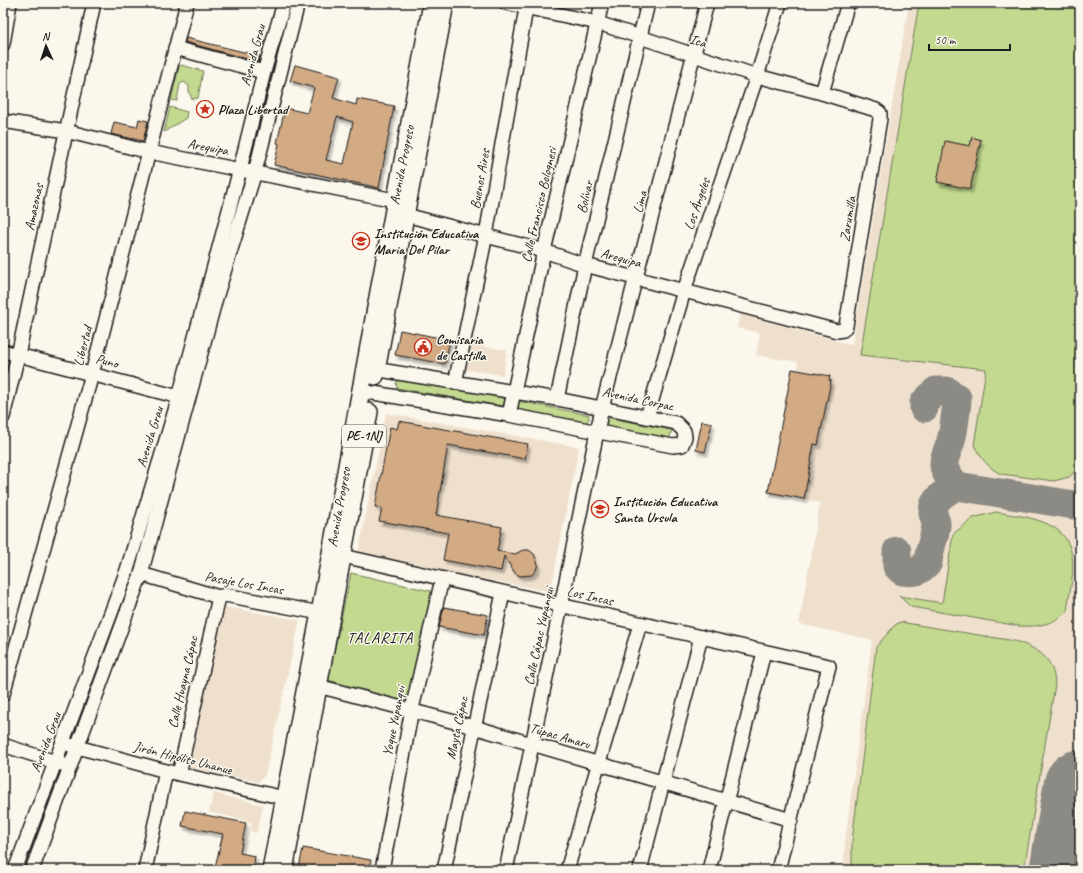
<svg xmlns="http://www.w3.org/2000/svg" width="1083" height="873" viewBox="0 0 1083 873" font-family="Caveat,sans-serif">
  <defs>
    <filter id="shadow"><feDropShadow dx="2.5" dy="4" stdDeviation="1" flood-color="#0004"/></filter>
  </defs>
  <rect width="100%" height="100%" fill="#fbf7ec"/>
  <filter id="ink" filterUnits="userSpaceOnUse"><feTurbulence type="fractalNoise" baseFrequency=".025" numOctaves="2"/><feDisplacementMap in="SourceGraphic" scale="8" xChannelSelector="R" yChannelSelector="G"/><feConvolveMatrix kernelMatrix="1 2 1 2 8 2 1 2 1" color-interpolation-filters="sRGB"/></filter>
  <g filter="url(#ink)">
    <g fill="#efe0cd">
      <polygon points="909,3 1080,3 1080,870 844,870 845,841 872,640 799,624 820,503 768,492 792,369 798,369 798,362 756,355 760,333 737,328 740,314 852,345"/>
      <polygon points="465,344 507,350 503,375 461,369"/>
      <polygon points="386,413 579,447 551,589 547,591 358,555"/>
      <polygon points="219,606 300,620 265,775 258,782 184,766"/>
      <polygon points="214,793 263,805 257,833 250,831 252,822 209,812"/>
    </g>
    <g fill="#c2d98f" stroke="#6f7a56">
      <path d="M919,3H1080V468L1069,477L1054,481L1001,474C988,468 980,457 974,445L986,369L860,355Z"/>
      <polygon points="181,65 203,71 198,98 192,99 189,92 189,86 184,82 180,84 177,101 171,100 179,67"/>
      <polygon points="170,107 187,112 186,118 164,132"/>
      <polygon points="399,379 504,398 505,402 502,406 397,388 396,383"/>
      <polygon points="518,401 589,415 589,419 586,423 519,410 517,409"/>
      <polygon points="610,418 672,430 669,440 608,427 606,422"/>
      <path d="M996,512C1025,517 1067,519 1072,556C1075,573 1069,594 1067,611C1053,625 1038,627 1019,626L911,607L899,596L942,603L953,534L973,518Z"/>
      <polygon points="351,573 435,592 407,702 328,680"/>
      <path d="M900,622L1015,641C1039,649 1054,658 1055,685L1024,870H852V841L876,647L895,625Z"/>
    </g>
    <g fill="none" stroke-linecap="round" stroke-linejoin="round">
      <g stroke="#8c8a84" stroke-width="29">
        <path d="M924,408V403L936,391H947L957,398C957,407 953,436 950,444C941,466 941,468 957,486"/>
        <path d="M897,551V566L902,571C915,573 919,572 928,562C929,549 935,538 936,525C937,521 933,517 933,513C932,499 947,491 957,486L1080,506"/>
      </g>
      <polyline stroke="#8c8a84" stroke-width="73" points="1066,870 1080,786"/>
    </g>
    <g fill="#d2aa84" stroke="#1c1c1c" fill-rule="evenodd" filter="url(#shadow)">
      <polygon points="186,38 260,56 258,62 185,42"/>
      <path d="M295,65L339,77L333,98L356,105L357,99L394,106L379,188L274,165L279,144L277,143L285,108L307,113L314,88L290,81ZM337,117L353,122L344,164L326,160Z"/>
      <polygon points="139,119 148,121 143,141 111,134 114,122 137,127"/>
      <polygon points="972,137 981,140 970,189 937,182 945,141 970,146"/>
      <polygon points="400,330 450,340 445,364 395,355"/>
      <polygon points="792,369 830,376 829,380 831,381 818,445 814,444 804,499 768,492"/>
      <polygon points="399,421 528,444 525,459 448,445 436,515 502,527 497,551 515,554 523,550 529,550 534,554 538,564 536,570 532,575 520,576 515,573 504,556 501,571 443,560 448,533 379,521 382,508 375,507 390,427 397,429"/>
      <polygon points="702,421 712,423 705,452 696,450"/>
      <polygon points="444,607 488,615 484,635 439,627"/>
      <polygon points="185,811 246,823 240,853 255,856 253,870 226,870 215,867 223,834 182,826"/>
      <polygon points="303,848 371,860 369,870 309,870 299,868"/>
    </g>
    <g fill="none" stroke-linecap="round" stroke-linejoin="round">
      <defs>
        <g id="minor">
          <polyline points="3,44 10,3"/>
          <polyline points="175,48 264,72"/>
          <polyline points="822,93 848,3"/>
          <polyline points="3,121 66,131 149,152 405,202"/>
          <polyline points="398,213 544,251 585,265 837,331 843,330 846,326 880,119 880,113 876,110 822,93 757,76 598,23 506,3"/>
          <polyline points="3,351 179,397"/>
          <polyline points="455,383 486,235 527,3"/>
          <polyline points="361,391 509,415 673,446 682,445 685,437 684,431 676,423 557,399 368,368"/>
          <polyline points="557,399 585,265 648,3"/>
          <polyline points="509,415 544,251 602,3"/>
          <polyline points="3,417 18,355 94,3"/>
          <polyline points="647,417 684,291 757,76 780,3"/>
          <polyline points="343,556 829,666 778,870"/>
          <polyline points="141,574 219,597 225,595 320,613"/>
          <polyline points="318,686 474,727 791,820"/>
          <polyline points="3,694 92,374 187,3"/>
          <polyline points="3,745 62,764"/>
          <polyline points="70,745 166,771 293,800"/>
          <polyline points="179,774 219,597"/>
          <polyline points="15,870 127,570 179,397 240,169 264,72 284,3"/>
          <polyline points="32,870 141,574 216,298 255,172 298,3"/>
          <polyline points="145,870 166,771"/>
          <polyline points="382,870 412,709 442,579"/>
          <polyline points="444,870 503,593"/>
          <polyline points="506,870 602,408 707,3"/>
          <polyline points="567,870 640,624"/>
          <polyline points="640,870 701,637"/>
          <polyline points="709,870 764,652"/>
        </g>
        <g id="major">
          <polyline points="375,376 445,3"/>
          <polyline points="271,870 320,613 432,3"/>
          <polyline points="284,870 369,412"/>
        </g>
      </defs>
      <use href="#minor" stroke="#1c1c1c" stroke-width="16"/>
      <use href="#major" stroke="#1c1c1c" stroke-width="20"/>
      <use href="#minor" stroke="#fbf7ec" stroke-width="13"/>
      <use href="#major" stroke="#fbf7ec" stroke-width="17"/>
    </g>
  </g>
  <defs>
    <symbol id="sight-ring" viewBox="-11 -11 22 22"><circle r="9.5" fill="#fbf7ec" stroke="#c8321e" stroke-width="1.5"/><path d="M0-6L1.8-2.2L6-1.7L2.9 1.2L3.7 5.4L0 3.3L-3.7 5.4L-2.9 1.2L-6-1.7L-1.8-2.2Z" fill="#c8321e"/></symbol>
    <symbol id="school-ring" viewBox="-11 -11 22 22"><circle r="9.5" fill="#fbf7ec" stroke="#c8321e" stroke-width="1.5"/><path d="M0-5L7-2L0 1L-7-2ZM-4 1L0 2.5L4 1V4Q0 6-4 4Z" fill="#c8321e"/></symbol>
    <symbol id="civic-ring" viewBox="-11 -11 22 22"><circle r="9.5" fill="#fbf7ec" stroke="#c8321e" stroke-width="1.5"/><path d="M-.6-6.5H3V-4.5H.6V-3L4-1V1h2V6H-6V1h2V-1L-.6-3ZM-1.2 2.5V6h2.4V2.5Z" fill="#c8321e"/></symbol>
  </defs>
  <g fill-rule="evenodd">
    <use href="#sight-ring" x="195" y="99" width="20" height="20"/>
    <use href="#school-ring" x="351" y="231" width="20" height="20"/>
    <use href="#civic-ring" x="413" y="337" width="20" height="20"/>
    <use href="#school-ring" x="590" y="499" width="20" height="20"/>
  </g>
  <g text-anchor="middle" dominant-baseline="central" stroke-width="3" stroke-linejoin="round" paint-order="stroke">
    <rect fill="#fbf7ec" stroke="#5f5e5a" stroke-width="1" x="342" y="425" width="44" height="22" rx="3"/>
    <g font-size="13" font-weight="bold" fill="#1c1c1c">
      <text x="364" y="436">PE-1NJ</text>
    </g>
    <g font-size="14" fill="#1c1c1c" stroke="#fbf7ec">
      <text transform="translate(698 41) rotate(18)">Ica</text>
      <text transform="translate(253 55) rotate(-75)">Avenida Grau</text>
      <text transform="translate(208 147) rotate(10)">Arequipa</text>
      <text transform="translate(402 165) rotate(-79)">Avenida Progreso</text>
      <text transform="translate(480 179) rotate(-80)">Buenos Aires</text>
      <text transform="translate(585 197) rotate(-76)">Bolívar</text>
      <text transform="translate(640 202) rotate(-76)">Lima</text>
      <text transform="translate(697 204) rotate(-71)">Los Ángeles</text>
      <text transform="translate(539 205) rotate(-77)">Calle Francisco Bolognesi</text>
      <text transform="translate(34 207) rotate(-78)">Amazonas</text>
      <text transform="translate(848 219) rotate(-81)">Zarumilla</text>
      <text transform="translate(621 258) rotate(15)">Arequipa</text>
      <text transform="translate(83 346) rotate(-76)">Libertad</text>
      <text transform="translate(107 361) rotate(15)">Puno</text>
      <text transform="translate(638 399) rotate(12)">Avenida Corpac</text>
      <text transform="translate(150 437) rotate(-73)">Avenida Grau</text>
      <text transform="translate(339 507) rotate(-80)">Avenida Progreso</text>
      <text transform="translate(244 583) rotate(10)">Pasaje Los Incas</text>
      <text transform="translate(590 596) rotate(13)">Los Incas</text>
      <text transform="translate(539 636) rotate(-78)">Calle Cápac Yupanqui</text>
      <text transform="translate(183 682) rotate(-77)">Calle Huayna Cápac</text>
      <text transform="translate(394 721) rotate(-79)">Yoque Yupanqui</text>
      <text transform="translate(457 728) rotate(-78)">Mayta Cápac</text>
      <text transform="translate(560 736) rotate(16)">Túpac Amaru</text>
      <text transform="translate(46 742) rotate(-69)">Avenida Grau</text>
      <text transform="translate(183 758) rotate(14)">Jirón Hipólito Unanue</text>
    </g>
    <g font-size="14" font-weight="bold" fill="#1c1c1c" stroke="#fbf7ec" text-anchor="start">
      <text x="218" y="109">Plaza Libertad</text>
      <text x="374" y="233">Institución Educativa<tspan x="374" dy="16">Maria Del Pilar</tspan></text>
      <text x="436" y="339">Comisaria<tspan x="436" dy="16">de Castilla</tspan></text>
      <text x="613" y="501">Institución Educativa<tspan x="613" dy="16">Santa Ursula</tspan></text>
    </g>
    <g font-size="16" letter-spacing="1" fill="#1c1c1c" stroke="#fbf7ec">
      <text x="380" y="638">TALARITA</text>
    </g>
  </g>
  <rect width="1083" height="873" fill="none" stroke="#fbf7ec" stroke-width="16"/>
  <rect x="8" y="8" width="1067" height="857" fill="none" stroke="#1c1c1c" stroke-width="1.5" filter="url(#ink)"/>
  <g transform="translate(46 46) rotate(357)" stroke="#fbf7ec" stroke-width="3" paint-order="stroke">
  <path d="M0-3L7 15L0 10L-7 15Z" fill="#1c1c1c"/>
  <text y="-6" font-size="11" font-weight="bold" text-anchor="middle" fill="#1c1c1c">N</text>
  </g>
  <path d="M929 44v6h81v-6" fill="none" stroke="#1c1c1c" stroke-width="2"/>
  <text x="935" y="44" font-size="12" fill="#1c1c1c" stroke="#fbf7ec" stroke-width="3" paint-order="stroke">50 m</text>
</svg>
